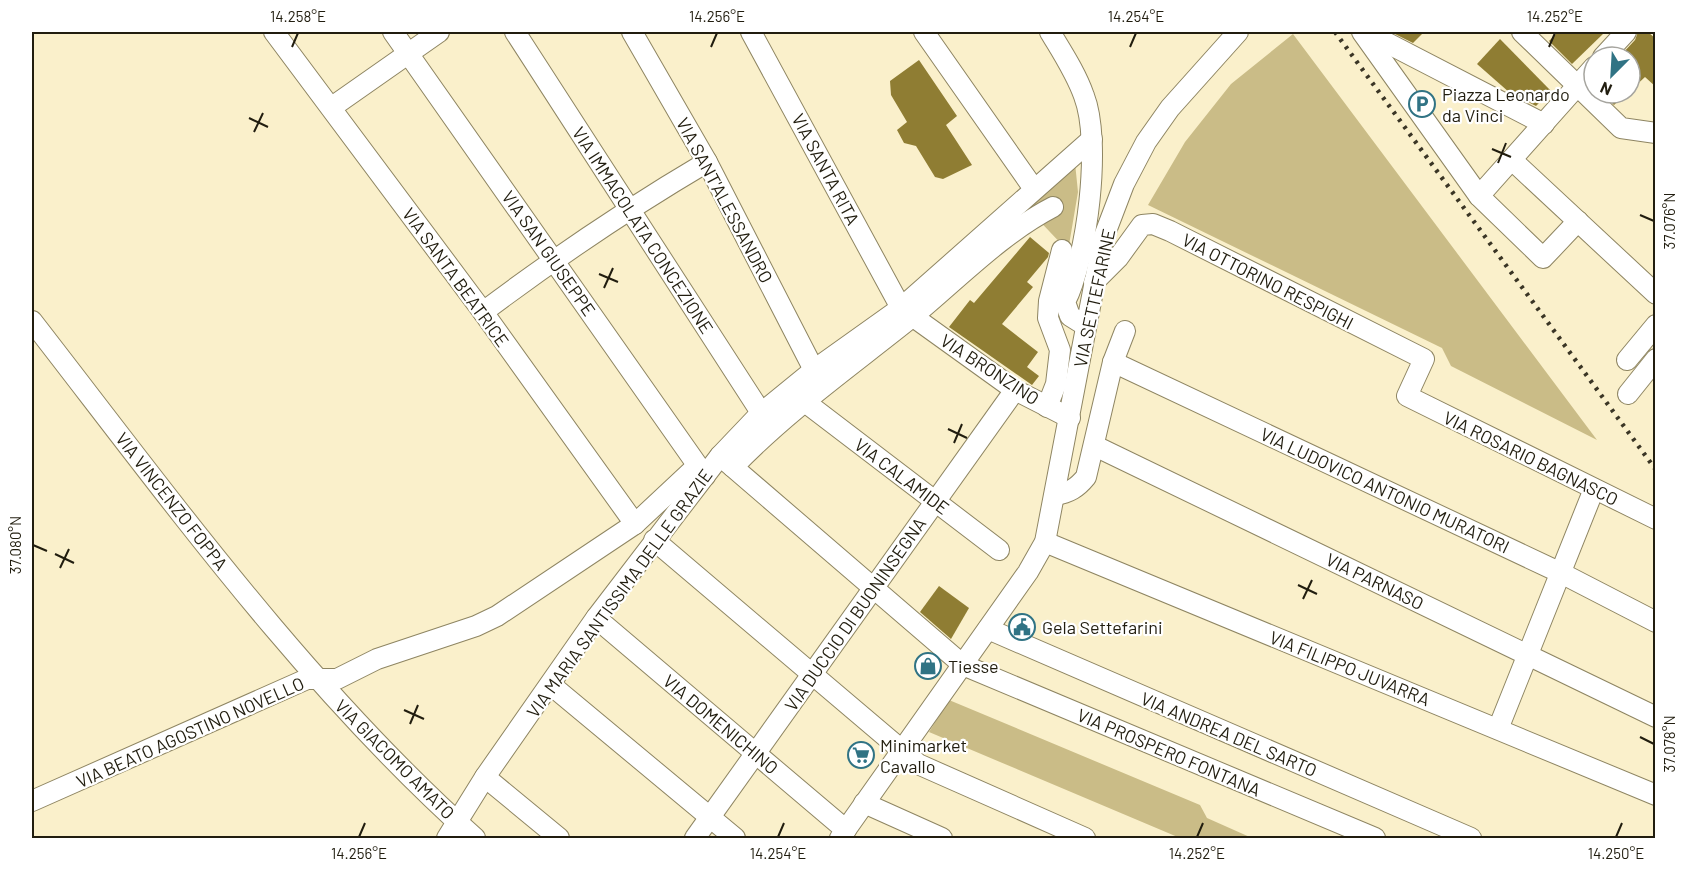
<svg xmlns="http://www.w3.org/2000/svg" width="1687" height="870" viewBox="0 0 1687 870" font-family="Barlow,sans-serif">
  <rect width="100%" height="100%" fill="#faf0cb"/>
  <g fill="#cabc87">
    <polygon points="1293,34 1597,440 1451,366 1442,348 1148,205 1185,142 1231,84"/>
    <polygon points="1075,163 1078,192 1068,251 1031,212 916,309"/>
    <polygon points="949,700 1200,805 1207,818 1252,838 1180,838 929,732"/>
  </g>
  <g fill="#8f7d33">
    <polygon points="1391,32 1424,32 1413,43"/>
    <polygon points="1558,32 1605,32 1572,64 1549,41"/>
    <polygon points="1638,32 1648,32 1656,39 1656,87 1645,77 1630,91 1630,57 1622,54 1635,40"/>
    <polygon points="1500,39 1551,91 1536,106 1510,93 1477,64"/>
    <polygon points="919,60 957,116 946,125 972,165 943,179 935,177 916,146 904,143 897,130 907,122 891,95 890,81"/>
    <polygon points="1602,93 1627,93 1614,105"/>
    <polygon points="1030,237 1049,253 1048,257 1027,282 1033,287 1002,324 1038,352 1027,367 1039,376 1032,385 949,327 970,300 974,303"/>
    <polygon points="939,586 969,608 951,639 920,612"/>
  </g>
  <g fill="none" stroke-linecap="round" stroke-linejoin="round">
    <defs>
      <g id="minor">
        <polyline points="274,32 483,312 635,524"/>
        <polyline points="393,32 705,476"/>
        <polyline points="515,32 771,428"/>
        <polyline points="632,32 707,162 814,370"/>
        <polyline points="751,32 901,308 1015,390 1070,418"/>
        <polyline points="924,32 1034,189"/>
        <path d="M1050,32C1062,52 1076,73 1084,96C1102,142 1087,259 1065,302L1070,316L1086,326"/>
        <polyline points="1362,32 1479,196 1543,258 1578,221"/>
        <polyline points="1366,32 1544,124"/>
        <polyline points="1522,32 1621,128 1656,133"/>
        <polyline points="1603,57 1626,32"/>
        <polyline points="332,107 439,32"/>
        <polyline points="1512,160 1656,294"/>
        <polyline points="1479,196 1594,67"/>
        <polyline points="1094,282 1118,258 1142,225 1153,224 1170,231 1424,359 1407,396 1656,519"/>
        <path d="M483,312C555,258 629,208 707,162"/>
        <path d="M32,321C171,500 305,686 475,838"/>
        <polyline points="1627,360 1656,325"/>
        <polyline points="1113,362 1561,573 1656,622"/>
        <polyline points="1628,394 1656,359"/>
        <polyline points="805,402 999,550"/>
        <polyline points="1047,407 1056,384 1060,350 1048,318 1049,301 1062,250"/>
        <polyline points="1095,446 1656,717"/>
        <polyline points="720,456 963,665 1375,838"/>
        <path d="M733,467C787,411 851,366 912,317C958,279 1001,234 1053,207"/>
        <path d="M1055,495C1069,493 1077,488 1086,477L1113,362L1125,331"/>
        <polyline points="654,540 918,764 1085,838"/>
        <polyline points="1045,542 1656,795"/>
        <polyline points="596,618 846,830"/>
        <polyline points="988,629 1471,838"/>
        <polyline points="551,685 735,838"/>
        <polyline points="1498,729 1594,489"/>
        <polyline points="485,777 559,838"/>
        <polyline points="32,801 307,679 337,679 377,659 476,626 497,616 635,524 697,466"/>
        <polyline points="864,803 942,838"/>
        <polyline points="447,838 485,777 596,618 720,456 760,414 814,370 901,308 1092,139"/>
        <polyline points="695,838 1015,390"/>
        <polyline points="840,838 1028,572 1045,542 1103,239 1124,184 1146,142 1170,108 1238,32"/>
      </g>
    </defs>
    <use href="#minor" stroke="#8e8562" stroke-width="22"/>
    <use href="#minor" stroke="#fff" stroke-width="20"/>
    <polyline stroke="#3a3525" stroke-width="4.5" stroke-dasharray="3 6" stroke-linecap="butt" points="1335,32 1656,470"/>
  </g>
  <path fill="none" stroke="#211d0f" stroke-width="2" d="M292,47L298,33M711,47L717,33M1130,47L1136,33M1549,47L1555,33M249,118L268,127M254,132L263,113M1492,149L1511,157M1498,163L1506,143M1640,215L1654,221M599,274L618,282M604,288L613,268M948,429L967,438M954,443L962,424M33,545L47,551M55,554L74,563M60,568L69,549M1298,585L1317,594M1303,599L1312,580M404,710L424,719M410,724L418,705M1640,737L1654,744M359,837L365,823M778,837L784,823M1197,837L1203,823M1616,837L1622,823"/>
  <defs>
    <symbol id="parking-ring" viewBox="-11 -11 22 22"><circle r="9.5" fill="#fff" stroke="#307384" stroke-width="1.5"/><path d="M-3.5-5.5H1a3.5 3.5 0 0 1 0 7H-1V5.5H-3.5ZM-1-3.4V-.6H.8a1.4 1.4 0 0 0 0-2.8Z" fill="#307384"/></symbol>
    <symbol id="civic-ring" viewBox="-11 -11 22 22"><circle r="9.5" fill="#fff" stroke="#307384" stroke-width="1.5"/><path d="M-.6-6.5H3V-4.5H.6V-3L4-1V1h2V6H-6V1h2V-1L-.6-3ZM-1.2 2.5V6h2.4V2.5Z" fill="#307384"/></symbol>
    <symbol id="shop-ring" viewBox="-11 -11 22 22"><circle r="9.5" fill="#fff" stroke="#307384" stroke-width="1.5"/><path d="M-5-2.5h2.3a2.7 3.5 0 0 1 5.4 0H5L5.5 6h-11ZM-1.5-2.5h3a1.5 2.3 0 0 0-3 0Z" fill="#307384"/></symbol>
    <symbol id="supermarket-ring" viewBox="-11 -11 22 22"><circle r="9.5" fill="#fff" stroke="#307384" stroke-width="1.5"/><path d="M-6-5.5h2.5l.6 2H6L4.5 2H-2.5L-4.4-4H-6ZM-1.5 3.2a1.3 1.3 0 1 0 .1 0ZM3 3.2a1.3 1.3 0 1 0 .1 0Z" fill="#307384"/></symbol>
  </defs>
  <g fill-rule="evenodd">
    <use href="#parking-ring" x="1407" y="89" width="30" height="30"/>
    <use href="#civic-ring" x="1007" y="612" width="30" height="30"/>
    <use href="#shop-ring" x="913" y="651" width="30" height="30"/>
    <use href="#supermarket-ring" x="846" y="740" width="30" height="30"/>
  </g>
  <g text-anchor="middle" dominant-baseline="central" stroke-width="4.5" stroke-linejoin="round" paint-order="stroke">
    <g font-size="18" fill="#211d0f" stroke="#fff" text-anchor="start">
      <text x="1442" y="94">Piazza Leonardo<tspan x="1442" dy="21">da Vinci</tspan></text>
      <text x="1042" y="627">Gela Settefarini</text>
      <text x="948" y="666">Tiesse</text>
      <text x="880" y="745">Minimarket<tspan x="880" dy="21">Cavallo</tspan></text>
    </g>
    <g font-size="18" fill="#211d0f" stroke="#fff">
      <text transform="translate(826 169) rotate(62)">VIA SANTA RITA</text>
      <text transform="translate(725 200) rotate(62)">VIA SANT'ALESSANDRO</text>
      <text transform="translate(643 230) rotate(57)">VIA IMMACOLATA CONCEZIONE</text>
      <text transform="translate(549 253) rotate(55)">VIA SAN GIUSEPPE</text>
      <text transform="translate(456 277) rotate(54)">VIA SANTA BEATRICE</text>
      <text transform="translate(1268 281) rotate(27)">VIA OTTORINO RESPIGHI</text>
      <text transform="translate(1094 298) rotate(-78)">VIA SETTEFARINE</text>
      <text transform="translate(990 369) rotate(33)">VIA BRONZINO</text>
      <text transform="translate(1531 458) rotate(26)">VIA ROSARIO BAGNASCO</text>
      <text transform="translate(902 476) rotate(37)">VIA CALAMIDE</text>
      <text transform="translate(1385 490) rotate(25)">VIA LUDOVICO ANTONIO MURATORI</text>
      <text transform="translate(172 501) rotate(52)">VIA VINCENZO FOPPA</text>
      <text transform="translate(1375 581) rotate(26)">VIA PARNASO</text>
      <text transform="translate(619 593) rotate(-54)">VIA MARIA SANTISSIMA DELLE GRAZIE</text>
      <text transform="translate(855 614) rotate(-55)">VIA DUCCIO DI BUONINSEGNA</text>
      <text transform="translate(1350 668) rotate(22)">VIA FILIPPO JUVARRA</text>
      <text transform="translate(721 724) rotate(40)">VIA DOMENICHINO</text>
      <text transform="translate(190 732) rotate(-24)">VIA BEATO AGOSTINO NOVELLO</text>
      <text transform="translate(1229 734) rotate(23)">VIA ANDREA DEL SARTO</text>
      <text transform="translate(1169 752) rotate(23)">VIA PROSPERO FONTANA</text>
      <text transform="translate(395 759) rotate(45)">VIA GIACOMO AMATO</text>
    </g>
  </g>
  <rect width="1687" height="870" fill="none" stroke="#ffffff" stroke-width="66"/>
  <g transform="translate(1612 75) rotate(204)"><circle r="28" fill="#ffffff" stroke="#a6a59f" stroke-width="1.5"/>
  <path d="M0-4.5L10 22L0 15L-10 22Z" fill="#307384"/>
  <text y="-9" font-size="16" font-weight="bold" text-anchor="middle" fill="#211d0f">N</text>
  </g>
  <rect x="33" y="33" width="1621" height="804" fill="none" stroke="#211d0f" stroke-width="2"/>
  <g font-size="15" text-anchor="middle" fill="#211d0f">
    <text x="298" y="22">14.258°E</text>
    <text x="717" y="22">14.256°E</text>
    <text x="1136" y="22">14.254°E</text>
    <text x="1555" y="22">14.252°E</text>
    <text transform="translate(1670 221) rotate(-90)" y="5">37.076°N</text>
    <text transform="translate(16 545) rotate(-90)" y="5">37.080°N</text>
    <text transform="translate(1670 744) rotate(-90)" y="5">37.078°N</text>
    <text x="359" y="859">14.256°E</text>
    <text x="778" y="859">14.254°E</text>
    <text x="1197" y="859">14.252°E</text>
    <text x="1616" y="859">14.250°E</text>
  </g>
</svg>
